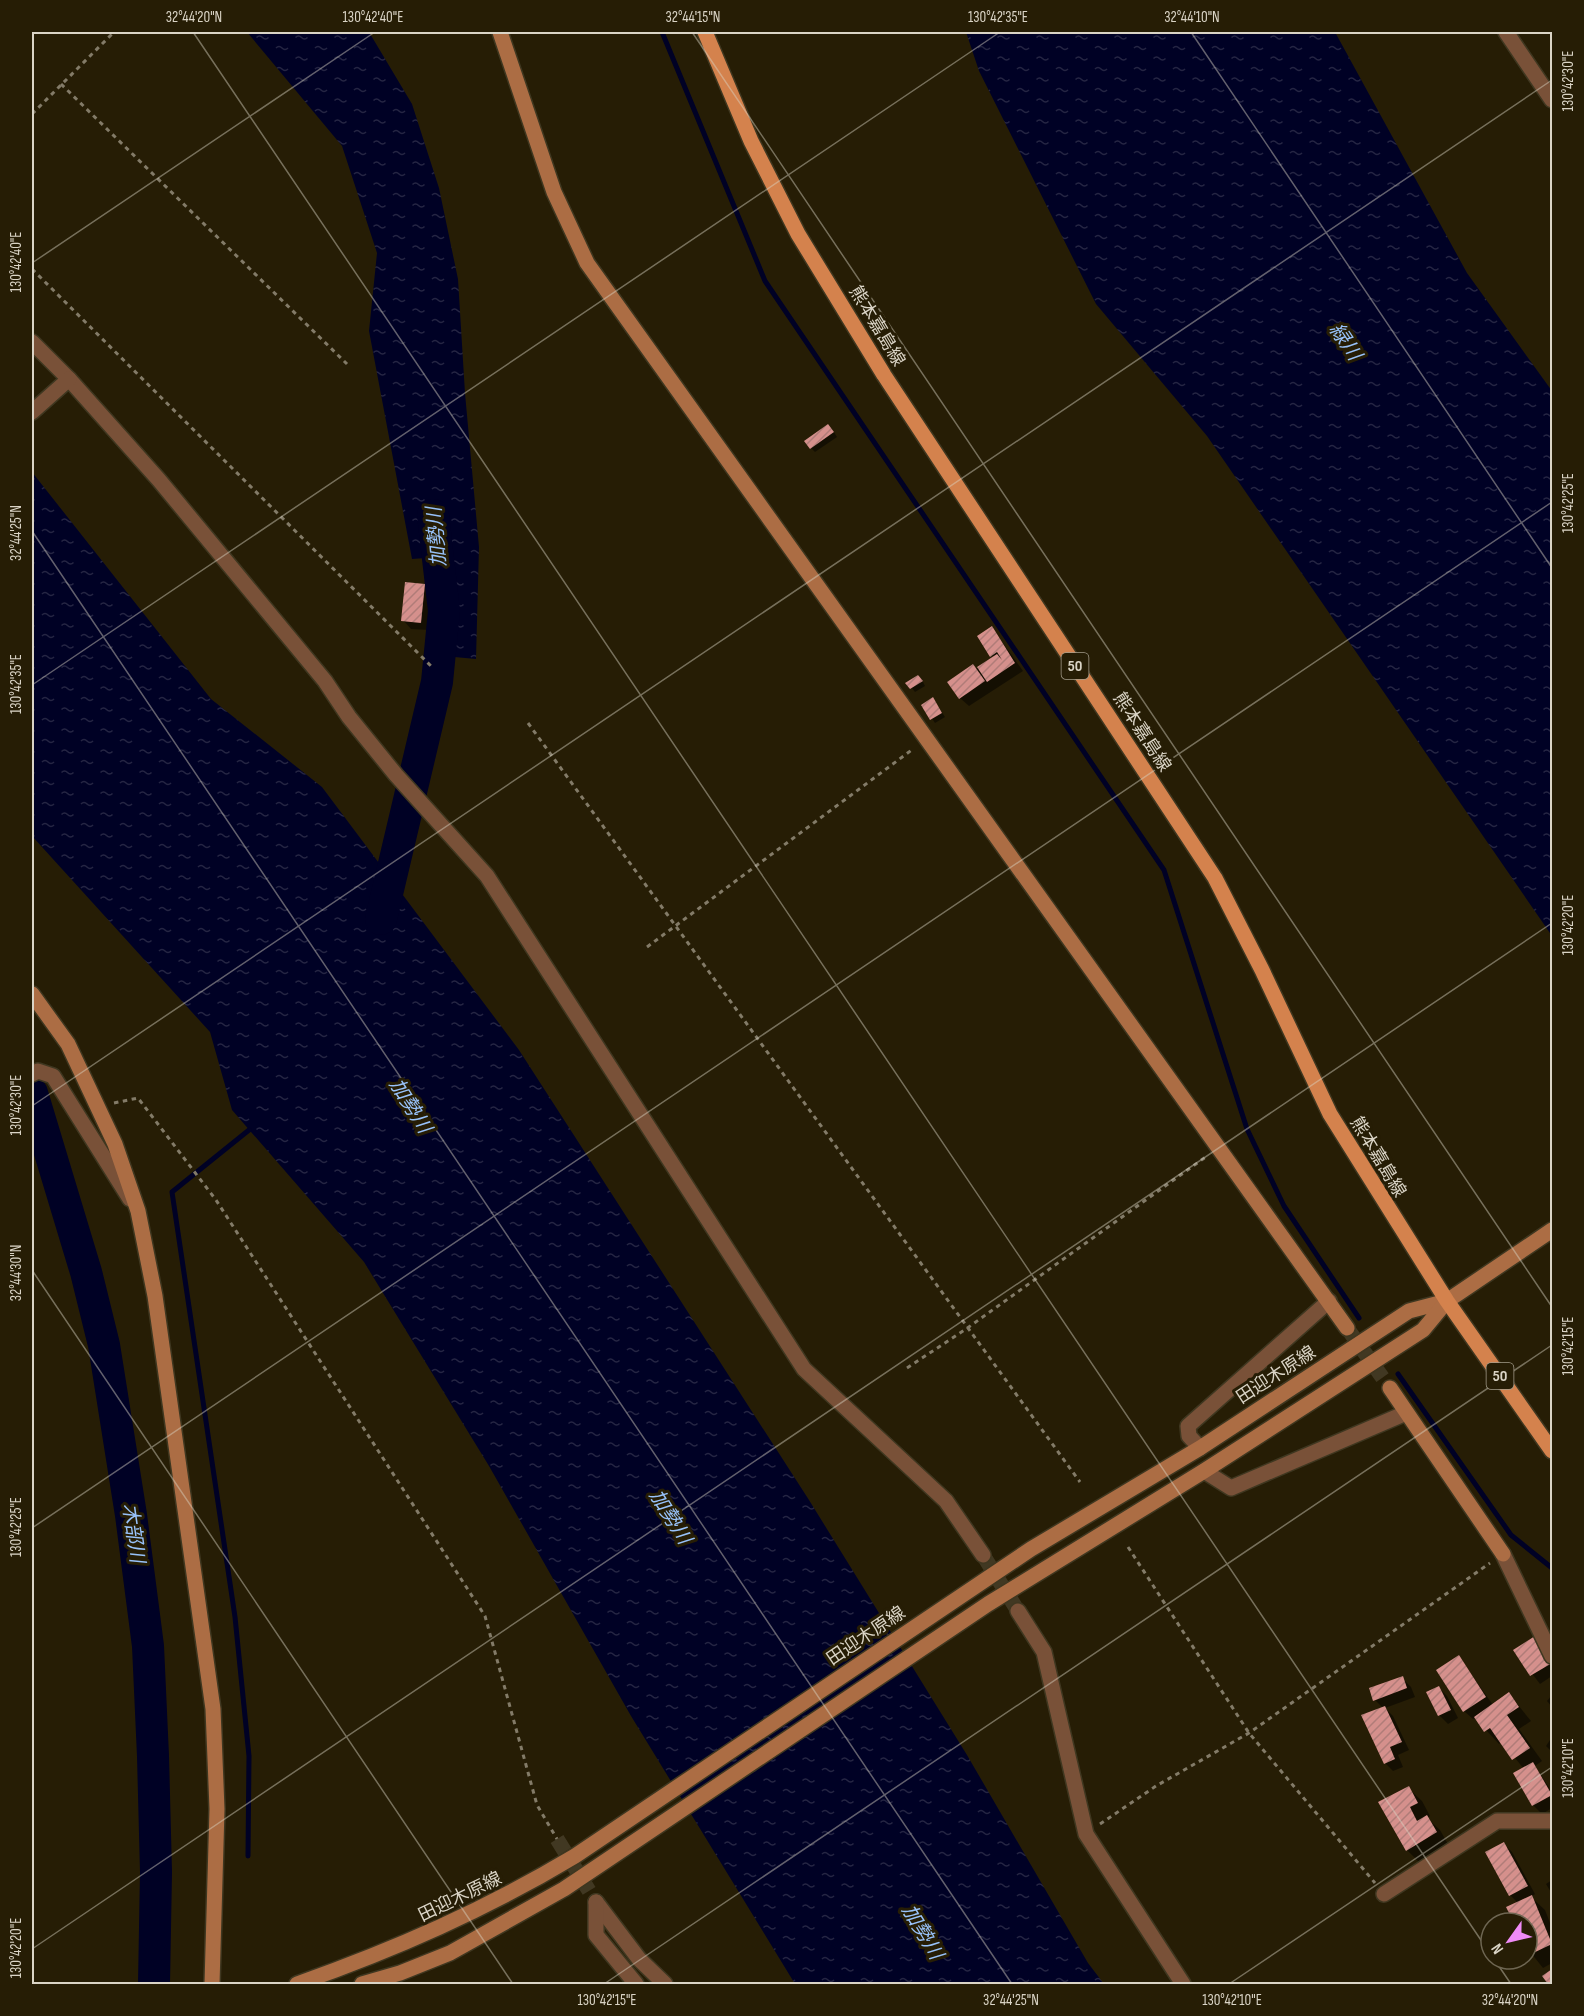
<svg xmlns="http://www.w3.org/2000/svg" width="1584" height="2016" viewBox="0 0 1584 2016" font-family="'Sofia Sans Condensed','Noto Sans JP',sans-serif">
  <defs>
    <pattern id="water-ripples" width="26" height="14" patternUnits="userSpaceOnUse" patternTransform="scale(1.5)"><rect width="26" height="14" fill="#000125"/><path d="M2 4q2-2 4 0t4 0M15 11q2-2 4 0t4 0" fill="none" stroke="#252543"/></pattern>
    <pattern id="building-hatch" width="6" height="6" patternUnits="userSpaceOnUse" patternTransform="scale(1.5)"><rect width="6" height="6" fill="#d5908c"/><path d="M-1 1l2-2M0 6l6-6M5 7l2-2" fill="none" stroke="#b07c78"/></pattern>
  </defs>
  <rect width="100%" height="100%" fill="#261d05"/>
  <g fill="url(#water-ripples)">
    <polygon points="247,32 369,32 412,104 439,188 458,279 465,393 479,547 476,659 443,656 450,570 441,557 412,559 369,331 377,253 342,146"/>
    <polygon points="966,32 1335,32 1467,273 1552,391 1552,936 1207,436 1096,304 979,71"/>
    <polygon points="32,472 211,699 322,787 519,1050 809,1500 967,1755 1088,1963 1104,1984 795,1984 631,1716 489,1466 364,1262 232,1110 210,1032 32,836"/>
  </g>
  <g fill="#0007">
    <polygon points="832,429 837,437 815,452 811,448"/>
    <polygon points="424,585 432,594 429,630 411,629 403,620"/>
    <polygon points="992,628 1023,671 969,706 960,698 973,665 977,669 994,658 979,637"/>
    <polygon points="922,680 925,686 915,692 908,683"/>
    <polygon points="933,699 945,717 935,723 923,705"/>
    <polygon points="1515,1651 1552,1661 1552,1676 1540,1684"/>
    <polygon points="1459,1657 1493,1705 1509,1694 1531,1721 1519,1729 1542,1761 1535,1766 1552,1792 1552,1808 1542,1814 1533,1805 1515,1774 1524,1769 1502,1742 1499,1744 1475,1718 1473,1719 1464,1711"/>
    <polygon points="1402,1678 1411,1687 1415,1697 1385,1708 1393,1716 1409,1750 1398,1755 1403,1767 1393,1771 1385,1763 1383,1708 1375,1700"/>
    <polygon points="1439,1688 1447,1696 1458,1718 1448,1724 1439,1715"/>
    <polygon points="1552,1695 1552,1707 1547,1701"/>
    <polygon points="1552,1737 1552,1752 1546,1746"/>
    <polygon points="1408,1788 1422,1801 1430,1816 1427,1818 1440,1830 1449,1846 1420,1863 1407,1850 1380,1803"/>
    <polygon points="1504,1844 1512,1852 1535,1894 1531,1897 1545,1910 1552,1928 1552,1963 1543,1968 1527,1948 1527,1923 1515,1923 1518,1903 1510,1895"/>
    <polygon points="1552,1880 1552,1894 1546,1884"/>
  </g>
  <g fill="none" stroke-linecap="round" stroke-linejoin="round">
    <g stroke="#000125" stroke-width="5">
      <polyline points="662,32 765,281 1164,870 1247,1129 1284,1206 1359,1318"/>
      <polyline points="1398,1374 1511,1535 1552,1568"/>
      <polyline points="248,1856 249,1756 235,1617 172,1192 249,1130"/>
    </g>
    <g stroke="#000125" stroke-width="32">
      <polyline points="381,919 437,682 444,611 433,515"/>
      <polyline points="32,1093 86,1272 104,1345 131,1515 148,1646 153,1756 156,1872 154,1984"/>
    </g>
  </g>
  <g fill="url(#building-hatch)">
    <polygon points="828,424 834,432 810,449 804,441"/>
    <polygon points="405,582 425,584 421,623 401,621"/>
    <polygon points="992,626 1015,663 987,682 977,667 997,654 1002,660 997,652 990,657 977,636"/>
    <polygon points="973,664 985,681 959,699 947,682"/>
    <polygon points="918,675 923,681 910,689 905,683"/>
    <polygon points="933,697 942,713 930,720 921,705"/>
    <polygon points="1535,1636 1552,1663 1530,1676 1513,1650"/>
    <polygon points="1459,1655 1486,1697 1463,1712 1436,1670"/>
    <polygon points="1403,1676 1407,1688 1373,1701 1369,1688"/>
    <polygon points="1439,1686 1451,1710 1438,1716 1426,1692"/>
    <polygon points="1509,1692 1519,1707 1507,1715 1530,1748 1512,1760 1490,1728 1484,1732 1474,1717"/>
    <polygon points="1385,1706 1402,1742 1390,1747 1395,1759 1384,1764 1361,1715"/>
    <polygon points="1533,1762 1552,1795 1532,1806 1513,1773"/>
    <polygon points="1409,1786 1418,1803 1410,1807 1417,1821 1427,1815 1437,1832 1406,1851 1378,1802"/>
    <polygon points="1504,1842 1528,1886 1509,1896 1485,1852"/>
    <polygon points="1532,1895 1552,1944 1529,1955 1527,1923 1514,1923 1506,1907"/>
    <polygon points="1552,1969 1552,1984 1548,1984 1542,1976"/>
  </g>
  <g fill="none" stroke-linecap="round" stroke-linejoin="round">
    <g stroke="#413822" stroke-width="15" stroke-dasharray="15 8" stroke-linecap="butt">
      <polyline points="983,1555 1018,1611"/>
      <polyline points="557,1839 596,1902"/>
    </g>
    <polyline stroke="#413822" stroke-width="15" stroke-dasharray="15 8" stroke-linecap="butt" points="1347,1328 1390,1388"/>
    <defs>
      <g id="street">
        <polyline points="1506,32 1552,100"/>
        <polyline points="32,342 69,379 159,480 325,681 349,717 396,775 487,876 804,1369 946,1501 983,1555"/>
        <polyline points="32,412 69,379"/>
        <polyline points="32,1074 38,1071 53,1076 130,1199"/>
        <polyline points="1200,1448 1189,1436 1188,1426 1329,1301"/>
        <polyline points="1204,1471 1231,1488 1406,1413"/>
        <polyline points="1503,1554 1552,1656"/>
        <polyline points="1018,1611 1044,1652 1086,1834 1183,1984"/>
        <polyline points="1384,1894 1497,1821 1552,1821"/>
        <polyline points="596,1902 639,1959 665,1984"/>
        <polyline points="596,1902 596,1935 636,1984"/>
      </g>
      <g id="secondary">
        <polyline points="500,32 554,192 587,263 1347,1328"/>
        <polyline points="32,994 68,1044 115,1144 138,1211 155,1296 213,1709 217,1809 212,1984"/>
        <polyline points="1390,1388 1503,1554"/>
        <path d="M297,1984C396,1949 485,1910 575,1856L1031,1549L1200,1448L1409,1311L1447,1301"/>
        <polyline points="362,1984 400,1973 450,1953 564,1889 988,1604 1204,1471 1423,1330 1447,1301 1552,1230"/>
      </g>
      <polyline id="primary" points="705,32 751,141 798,234 884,375 1215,878 1262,970 1330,1114 1447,1301 1552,1451"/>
    </defs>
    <use href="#street" stroke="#3f3720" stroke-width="18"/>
    <use href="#secondary" stroke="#3f3720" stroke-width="18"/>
    <use href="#primary" stroke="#3f3720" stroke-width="18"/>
    <g stroke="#837b68" stroke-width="3" stroke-dasharray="4.5 4.5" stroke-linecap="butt">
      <polyline points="61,84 347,364"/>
      <polyline points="32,114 114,32"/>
      <polyline points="32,269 433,668"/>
      <polyline points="528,723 1080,1482"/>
      <polyline points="647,947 913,749"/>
      <polyline points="114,1103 138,1098 216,1200 485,1616 537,1805 557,1839"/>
      <polyline points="907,1368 966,1329 1207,1156"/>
      <polyline points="1128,1547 1249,1733 1375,1883"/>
      <polyline points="1100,1824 1156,1786 1249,1733 1490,1563"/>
    </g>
    <use href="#street" stroke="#795138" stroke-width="15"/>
    <use href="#secondary" stroke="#ac6d44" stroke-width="15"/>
    <use href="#primary" stroke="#d4824d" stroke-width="15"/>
  </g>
  <path fill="none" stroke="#dad4c6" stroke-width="1.5" stroke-opacity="0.45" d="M193,32L1491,1955M692,32L1552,1307M1191,32L1552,568M32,263L375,32M32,531L1012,1984M32,685L1000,32M32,1106L1552,80M32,1270L513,1984M32,1528L1552,502M32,1949L1552,923M1494,1959L1511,1984M604,1984L1552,1345M1229,1984L1552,1767"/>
  <g text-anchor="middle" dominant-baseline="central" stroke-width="6" stroke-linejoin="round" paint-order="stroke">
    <g fill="#261d05" stroke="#a49d8c" stroke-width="1.5">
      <rect x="1061.5" y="653" width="27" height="26" rx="4.5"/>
      <rect x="1486.5" y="1363" width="27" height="26" rx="4.5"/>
    </g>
    <g font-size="16" font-weight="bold" fill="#dad4c6">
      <text x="1075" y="666">50</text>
      <text x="1500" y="1376">50</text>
    </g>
    <g font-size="18" fill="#dad4c6" stroke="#261d05">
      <text transform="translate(877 326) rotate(59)">熊本嘉島線</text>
      <text transform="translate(1142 732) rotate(57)">熊本嘉島線</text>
      <text transform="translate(1378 1157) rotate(59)">熊本嘉島線</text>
      <text transform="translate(1276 1375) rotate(-33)">田迎木原線</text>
      <text transform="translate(866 1636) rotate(-34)">田迎木原線</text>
      <text transform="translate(460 1897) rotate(-26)">田迎木原線</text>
    </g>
    <g font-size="20" font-style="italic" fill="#98c2fa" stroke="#261d05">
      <text transform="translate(1345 342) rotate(56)">緑川</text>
      <text transform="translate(437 537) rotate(-95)">加勢川</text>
      <text transform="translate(410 1106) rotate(58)">加勢川</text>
      <text transform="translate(670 1517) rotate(58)">加勢川</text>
      <text transform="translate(133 1533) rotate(82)">木部川</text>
      <text transform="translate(922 1932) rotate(59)">加勢川</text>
    </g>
  </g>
  <rect width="1584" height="2016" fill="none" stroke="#261d05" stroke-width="66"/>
  <g transform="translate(1509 1941) rotate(236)"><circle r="28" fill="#261d05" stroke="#6e6652" stroke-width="1.5"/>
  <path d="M0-4.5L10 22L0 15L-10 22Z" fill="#ef8bf7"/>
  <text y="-9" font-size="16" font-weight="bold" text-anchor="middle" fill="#dad4c6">N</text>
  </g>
  <rect x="33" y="33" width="1518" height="1950" fill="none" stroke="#dad4c6" stroke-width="2"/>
  <g font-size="15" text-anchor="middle" fill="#dad4c6">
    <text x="194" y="22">32°44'20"N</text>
    <text x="373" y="22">130°42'40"E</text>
    <text x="693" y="22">32°44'15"N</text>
    <text x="998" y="22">130°42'35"E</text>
    <text x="1192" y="22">32°44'10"N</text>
    <text transform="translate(1568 81) rotate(-90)" y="5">130°42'30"E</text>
    <text transform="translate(16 262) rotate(-90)" y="5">130°42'40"E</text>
    <text transform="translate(1568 503) rotate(-90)" y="5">130°42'25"E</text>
    <text transform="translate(16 533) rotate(-90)" y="5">32°44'25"N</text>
    <text transform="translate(16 684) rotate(-90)" y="5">130°42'35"E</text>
    <text transform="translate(1568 925) rotate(-90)" y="5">130°42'20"E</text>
    <text transform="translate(16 1105) rotate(-90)" y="5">130°42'30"E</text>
    <text transform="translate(16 1273) rotate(-90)" y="5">32°44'30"N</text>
    <text transform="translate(1568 1346) rotate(-90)" y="5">130°42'15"E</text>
    <text transform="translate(16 1527) rotate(-90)" y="5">130°42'25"E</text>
    <text transform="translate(1568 1768) rotate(-90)" y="5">130°42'10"E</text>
    <text transform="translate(16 1948) rotate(-90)" y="5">130°42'20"E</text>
    <text x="607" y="2005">130°42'15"E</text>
    <text x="1011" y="2005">32°44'25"N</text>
    <text x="1232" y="2005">130°42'10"E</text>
    <text x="1510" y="2005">32°44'20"N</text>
  </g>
</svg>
